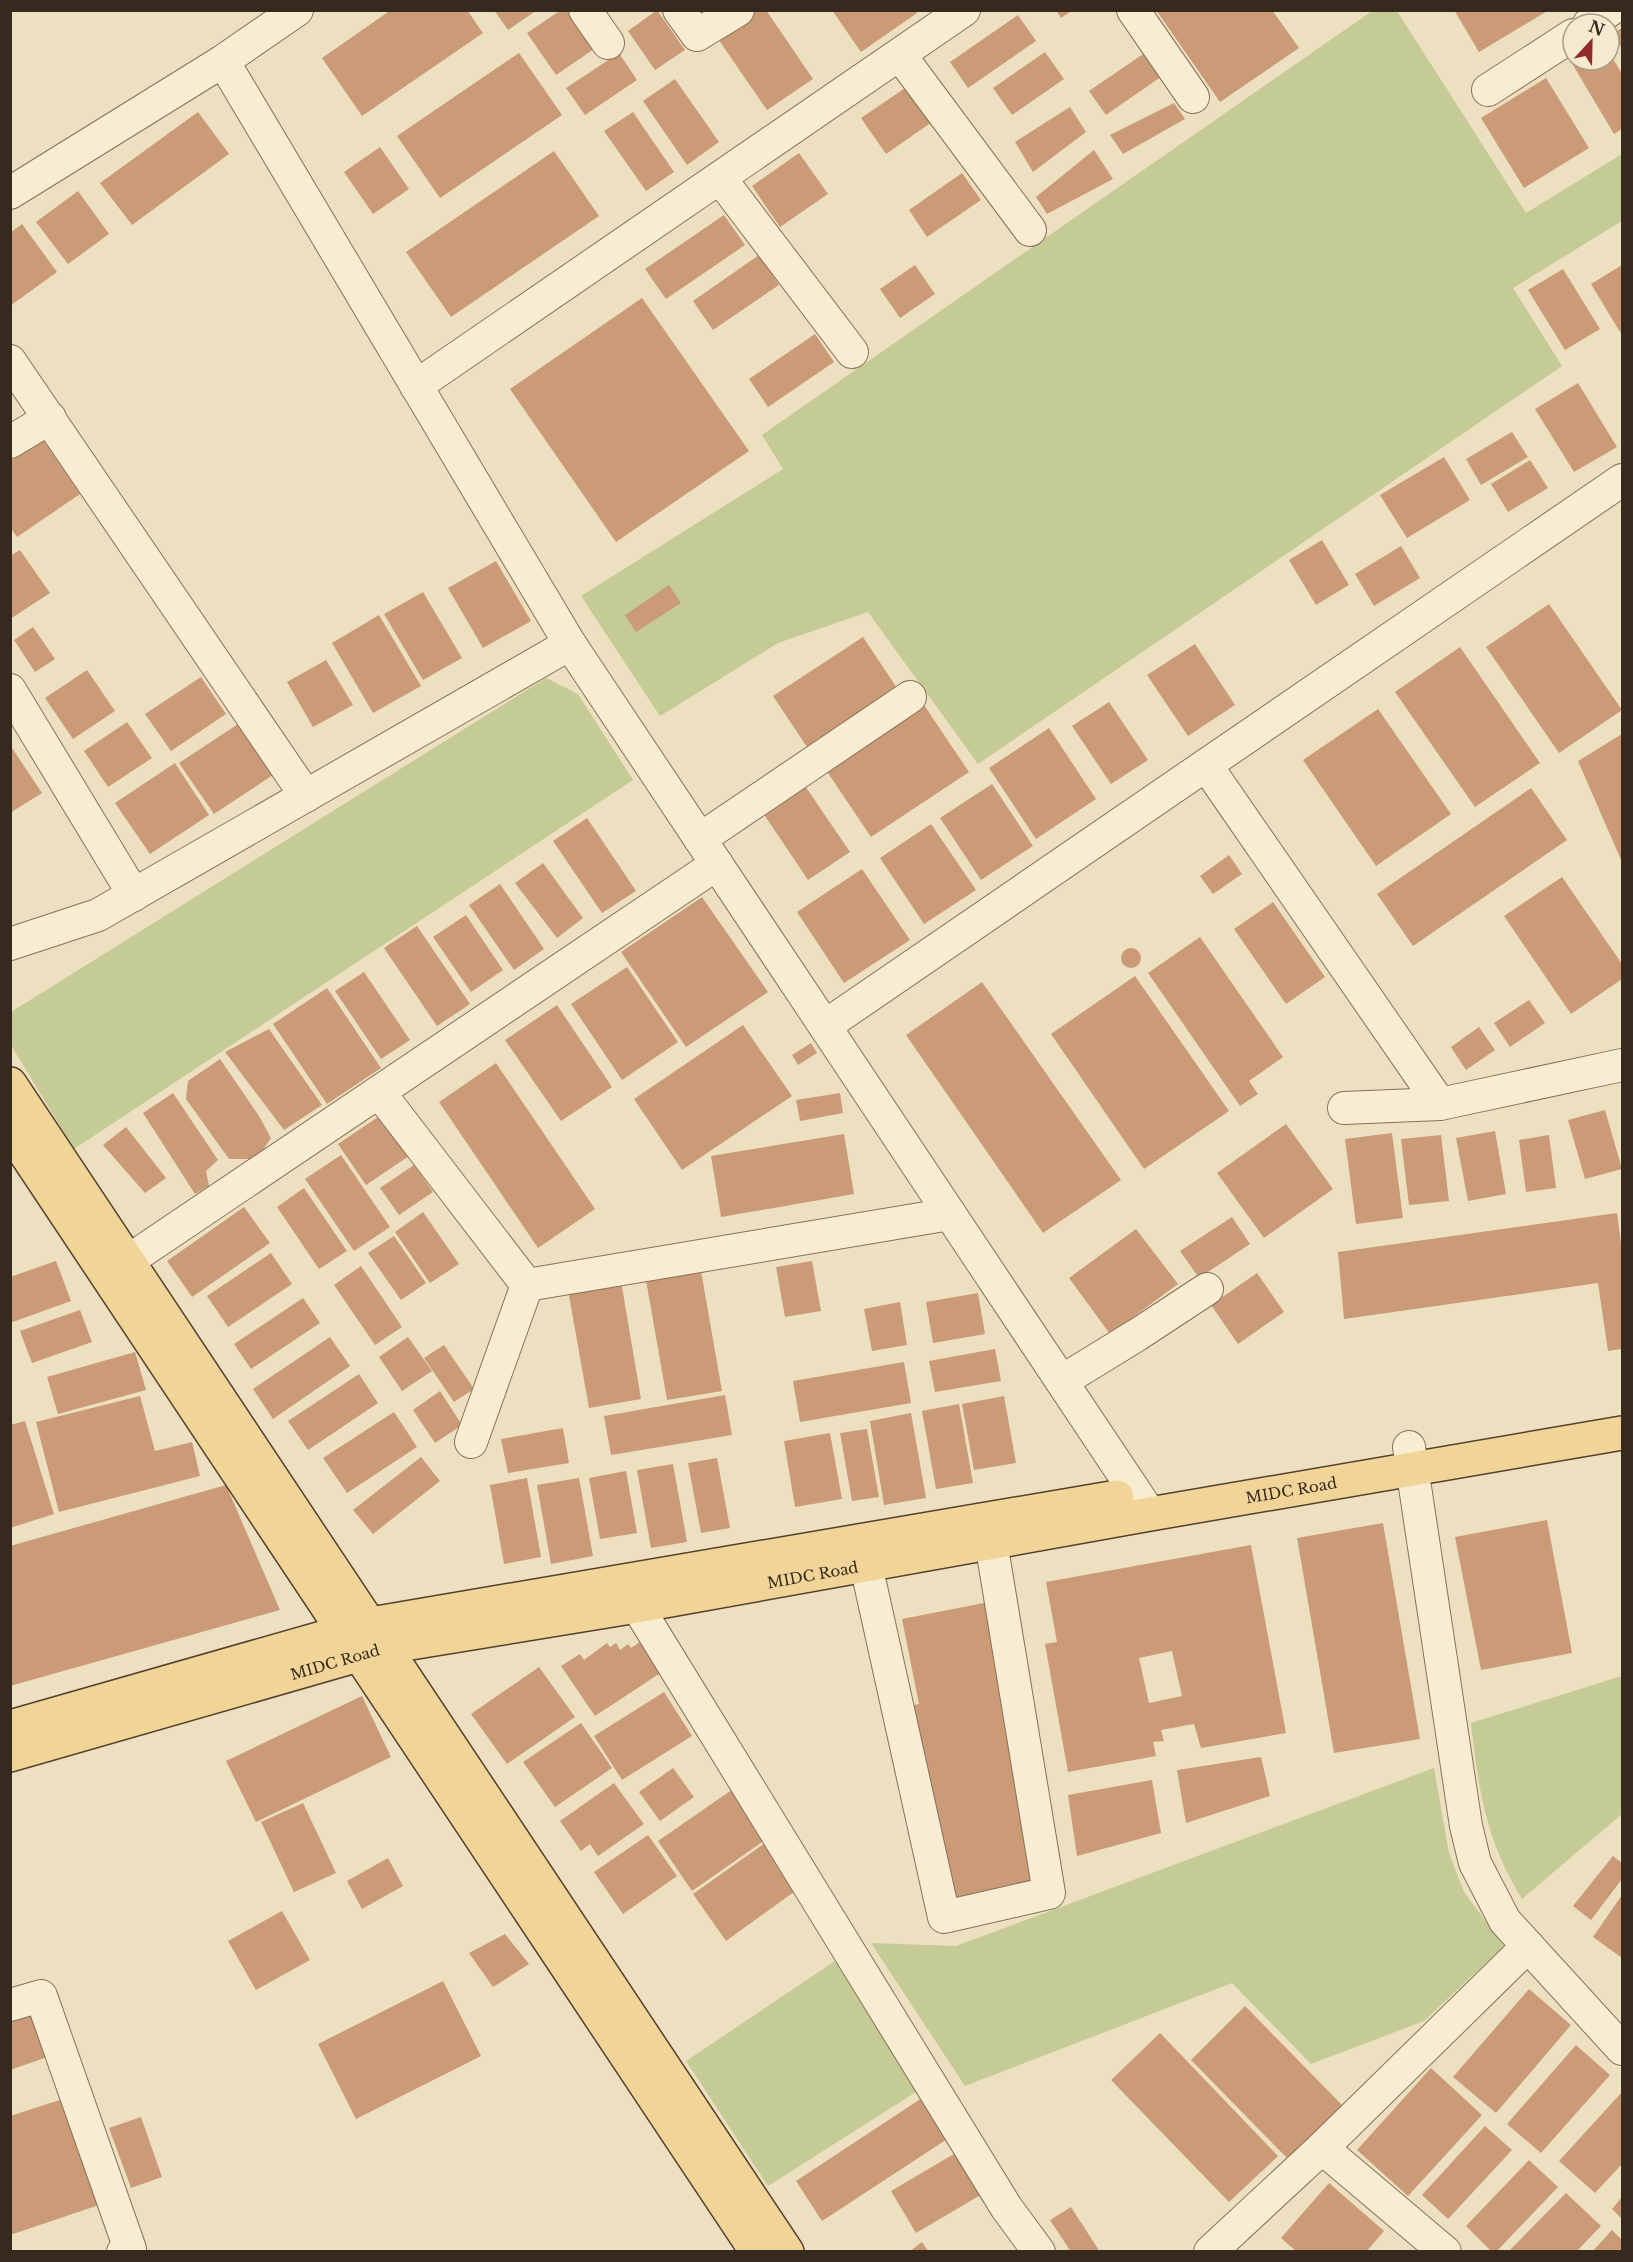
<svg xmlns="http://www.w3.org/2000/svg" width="1633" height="2262" viewBox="0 0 1633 2262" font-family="'Libre Baskerville',serif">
  <rect width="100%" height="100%" fill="#ede0c0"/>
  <g fill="#c4cb95">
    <polygon points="1372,11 1397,11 1526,213 1622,154 1622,221 1513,288 1562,366 978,764 868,612 778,643 660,716 581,596 783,469 762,435"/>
    <polygon points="546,678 578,694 633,780 74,1149 11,1045 11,1012"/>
    <path d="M1622,1676V1814L1522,1899C1485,1838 1479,1792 1471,1723Z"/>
    <polygon points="1434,1768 1449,1853 1464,1892 1504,1946 1424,2021 1311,2064 1232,1983 965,2086 871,1943 956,1946"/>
    <polygon points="835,1961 919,2090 768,2186 686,2061"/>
  </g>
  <g fill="#cb9a76" fill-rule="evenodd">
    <polygon points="391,10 467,10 483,33 362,116 322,58"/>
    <polygon points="494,10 537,10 508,30"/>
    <polygon points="561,10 567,10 594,49 556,75 527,33"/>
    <polygon points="657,10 685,50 655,70 628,31"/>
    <polygon points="747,10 766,10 813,79 767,110 714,33"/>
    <polygon points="832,10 915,10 917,13 861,52"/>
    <polygon points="1056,10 1073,10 1061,18"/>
    <polygon points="1156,10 1272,10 1299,48 1220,102"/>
    <polygon points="1454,10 1549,10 1479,52"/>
    <polygon points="1018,15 1036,41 968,88 950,62"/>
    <polygon points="1622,28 1622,49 1613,33"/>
    <polygon points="1149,50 1165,74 1106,115 1089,91"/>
    <polygon points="1045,52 1064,79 1012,115 993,88"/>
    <polygon points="1609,52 1622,74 1622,129 1614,134 1570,60 1573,58 1573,60 1609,60"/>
    <polygon points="519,53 562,115 440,198 397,136"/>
    <polygon points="619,53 637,80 585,115 566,88"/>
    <polygon points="1546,78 1589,148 1524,188 1481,118"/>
    <polygon points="675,79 719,142 687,165 643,101"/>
    <polygon points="914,82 939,117 886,154 861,118"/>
    <polygon points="1174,103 1185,119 1123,154 1110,135"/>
    <polygon points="1070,107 1086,132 1033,172 1015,142"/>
    <polygon points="198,112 229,154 132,225 100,183"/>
    <polygon points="633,112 674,172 646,191 604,131"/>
    <polygon points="380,147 409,189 373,214 344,172"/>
    <polygon points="1094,150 1113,179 1047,214 1036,197"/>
    <polygon points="554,151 599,216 451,317 406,252"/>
    <polygon points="799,153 828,194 780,227 752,186"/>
    <polygon points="962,173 981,200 927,237 909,210"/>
    <polygon points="78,191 109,234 68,264 36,222"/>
    <polygon points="724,215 745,245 666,299 645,269"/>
    <polygon points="22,224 57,272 10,306 10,233"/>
    <polygon points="759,255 779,285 713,330 693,301"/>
    <polygon points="915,265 935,294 900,318 880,289"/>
    <polygon points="1622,265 1622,330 1620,332 1591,284"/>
    <polygon points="1563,269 1600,329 1565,350 1528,290"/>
    <polygon points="642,298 749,451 616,542 510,389"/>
    <polygon points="815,334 834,362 768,407 749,379"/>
    <polygon points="1578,383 1617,447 1574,472 1535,409"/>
    <polygon points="1512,432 1528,457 1481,485 1466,459"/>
    <polygon points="43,440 80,494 17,537 10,527 10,461"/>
    <polygon points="1444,457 1470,500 1407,538 1380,495"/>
    <polygon points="1530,460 1548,488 1508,512 1491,484"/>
    <polygon points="1322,540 1349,585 1316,605 1289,560"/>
    <polygon points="1401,546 1420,578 1374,606 1355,574"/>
    <polygon points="20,550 50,593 10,619 10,556"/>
    <polygon points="496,561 531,621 483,648 448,588"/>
    <polygon points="669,585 681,603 636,632 625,615"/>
    <polygon points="423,592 462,658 423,680 384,614"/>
    <polygon points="1549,604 1622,710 1559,753 1486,647"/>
    <polygon points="379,615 421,686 373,713 332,643"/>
    <polygon points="33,627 55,659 35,672 14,640"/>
    <polygon points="863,637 897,688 807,747 773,696"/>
    <polygon points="1195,644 1235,705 1188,736 1147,675"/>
    <polygon points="1460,647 1540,763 1475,807 1395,692"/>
    <polygon points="326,660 353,705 313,727 287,682"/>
    <polygon points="87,670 115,711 73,739 45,698"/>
    <polygon points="201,677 226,714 171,751 145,714"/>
    <polygon points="922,702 969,772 871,837 824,767"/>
    <polygon points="1109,702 1148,760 1111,784 1072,726"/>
    <polygon points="1378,709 1451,814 1376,866 1303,760"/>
    <polygon points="127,722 152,758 108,787 84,751"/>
    <polygon points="241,722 276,773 214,814 179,763"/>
    <polygon points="1049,728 1096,799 1036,839 989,768"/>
    <polygon points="1622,734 1622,862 1578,761"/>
    <polygon points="10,745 42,793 10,813"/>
    <polygon points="175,763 209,815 150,854 115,803"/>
    <polygon points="803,783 850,852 808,880 761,810"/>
    <polygon points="992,784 1033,846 981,880 940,818"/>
    <polygon points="1531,788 1567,840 1413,946 1377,894"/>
    <polygon points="587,818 636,891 602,913 553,841"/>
    <polygon points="931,824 976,890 924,924 880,858"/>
    <polygon points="1229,855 1242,874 1213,894 1200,876"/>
    <polygon points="543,863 583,918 557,938 515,883"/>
    <polygon points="862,869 910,940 844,983 797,912"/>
    <polygon points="1562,877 1622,964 1622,979 1571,1014 1504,916"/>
    <polygon points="500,884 544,949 514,970 469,905"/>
    <polygon points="702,897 768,992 686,1047 621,952"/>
    <polygon points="1273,902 1325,977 1286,1004 1234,929"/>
    <polygon points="466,915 503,970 471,992 433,937"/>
    <polygon points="417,926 470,1004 437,1026 384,948"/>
    <polygon points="1200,937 1283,1057 1249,1081 1258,1094 1240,1106 1148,973"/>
    <circle cx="1131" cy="958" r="10"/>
    <polygon points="627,967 678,1042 622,1080 571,1004"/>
    <polygon points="364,972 410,1040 381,1059 335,991"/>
    <polygon points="1135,976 1229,1111 1144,1169 1051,1034"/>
    <polygon points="982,982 1121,1180 1043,1233 906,1035"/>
    <polygon points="327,988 381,1068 327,1104 273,1024"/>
    <polygon points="1529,1000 1545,1023 1510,1047 1494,1023"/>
    <polygon points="557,1005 612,1087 561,1121 505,1040"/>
    <polygon points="743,1025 792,1096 682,1170 634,1099"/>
    <polygon points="1479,1027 1495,1050 1466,1070 1451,1047"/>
    <polygon points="269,1029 322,1105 284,1130 225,1052"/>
    <polygon points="811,1043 817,1053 798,1065 792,1055"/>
    <polygon points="220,1059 259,1116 271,1138 261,1153 251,1159 229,1159 186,1099 188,1081"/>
    <polygon points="496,1063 595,1209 538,1248 439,1102"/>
    <polygon points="173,1093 218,1160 206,1171 209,1186 195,1194 143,1113"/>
    <polygon points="840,1093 843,1113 800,1121 796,1100"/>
    <polygon points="1605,1110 1622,1169 1585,1179 1568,1120"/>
    <polygon points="384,1113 412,1154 366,1185 338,1144"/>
    <polygon points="1286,1124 1333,1189 1264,1238 1217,1173"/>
    <polygon points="126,1127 166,1178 145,1193 103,1145"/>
    <polygon points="1495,1131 1506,1194 1468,1201 1456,1138"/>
    <polygon points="1392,1133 1403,1218 1356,1224 1345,1139"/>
    <polygon points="844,1134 854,1194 721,1217 711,1156"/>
    <polygon points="1441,1135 1449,1201 1409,1205 1401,1139"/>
    <polygon points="1549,1135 1556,1188 1526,1192 1519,1140"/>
    <polygon points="341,1155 390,1227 354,1251 305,1179"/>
    <polygon points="414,1165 433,1192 399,1215 380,1188"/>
    <polygon points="304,1188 347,1251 319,1269 277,1207"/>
    <polygon points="244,1207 270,1243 192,1297 167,1261"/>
    <polygon points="423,1212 459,1264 430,1283 395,1232"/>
    <polygon points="1617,1213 1622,1251 1622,1349 1608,1351 1598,1283 1344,1319 1338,1252"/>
    <polygon points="1232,1217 1250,1244 1199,1278 1180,1251"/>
    <polygon points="1136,1229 1178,1284 1110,1334 1069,1278"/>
    <polygon points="394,1236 426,1283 401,1300 368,1253"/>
    <polygon points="271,1253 292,1284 228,1327 207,1296"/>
    <polygon points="56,1261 71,1301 10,1323 10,1277"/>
    <polygon points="812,1261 821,1311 785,1317 776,1267"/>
    <polygon points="361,1266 402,1327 375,1345 334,1285"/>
    <polygon points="701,1271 722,1391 667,1400 646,1280"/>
    <polygon points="1257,1273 1284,1312 1238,1344 1211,1305"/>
    <polygon points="621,1281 641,1399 589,1408 568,1290"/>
    <polygon points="978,1293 985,1334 933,1343 926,1302"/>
    <polygon points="303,1298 320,1323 251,1369 234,1344"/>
    <polygon points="900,1302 907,1345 872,1351 864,1309"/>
    <polygon points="80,1310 92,1342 32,1363 20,1331"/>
    <polygon points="330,1337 350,1366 273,1419 253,1389"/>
    <polygon points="408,1337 432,1371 402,1391 379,1357"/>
    <polygon points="444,1345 474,1389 454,1402 424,1358"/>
    <polygon points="995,1349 1001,1381 935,1392 929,1361"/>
    <polygon points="135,1352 146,1390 58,1414 47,1377"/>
    <polygon points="904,1362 911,1403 800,1422 793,1381"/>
    <polygon points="359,1374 378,1403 308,1450 288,1421"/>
    <polygon points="440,1391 462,1425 435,1443 413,1410"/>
    <polygon points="725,1395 732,1435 611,1455 604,1416"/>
    <polygon points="140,1396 155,1451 192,1442 200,1476 59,1512 36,1422"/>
    <polygon points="1004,1396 1016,1463 974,1470 962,1404"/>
    <polygon points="959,1404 973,1483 936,1489 922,1411"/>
    <polygon points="394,1412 417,1447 347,1493 323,1458"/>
    <polygon points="911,1413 926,1498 884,1505 870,1421"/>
    <polygon points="25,1421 54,1514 10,1528 10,1425"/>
    <polygon points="563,1428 569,1463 508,1473 501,1439"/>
    <polygon points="867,1429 879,1497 852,1501 840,1433"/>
    <polygon points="830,1433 842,1499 795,1507 784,1441"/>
    <polygon points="421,1457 440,1481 373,1534 353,1510"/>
    <polygon points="717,1458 730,1528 701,1533 688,1463"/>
    <polygon points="673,1464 687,1542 651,1548 637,1470"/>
    <polygon points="626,1471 637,1533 600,1539 589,1478"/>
    <polygon points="527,1478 541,1557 504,1564 490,1485"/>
    <polygon points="579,1478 593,1556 551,1564 537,1485"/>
    <polygon points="226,1485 280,1610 10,1686 10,1546"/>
    <polygon points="1547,1520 1572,1653 1481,1670 1455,1537"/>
    <polygon points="1383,1523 1420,1739 1334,1753 1297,1538"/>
    <path d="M1251,1545L1286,1733L1201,1748L1194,1724L1161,1730L1164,1741L1153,1742L1156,1756L1068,1772L1045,1644L1057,1642L1046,1582ZM1172,1651L1182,1696L1149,1703L1139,1658Z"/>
    <polygon points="994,1601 1042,1881 948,1899 908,1706 919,1704 902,1619"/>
    <polygon points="644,1639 665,1670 595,1716 561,1666 580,1654 584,1660 607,1643 610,1647 616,1643 620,1650 628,1644 631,1648"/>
    <polygon points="539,1667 575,1717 507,1764 471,1714"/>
    <polygon points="664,1692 692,1736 622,1780 594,1736"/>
    <polygon points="362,1696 391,1757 256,1822 226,1761"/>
    <polygon points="581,1723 612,1768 555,1807 523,1762"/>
    <polygon points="1261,1757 1270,1796 1186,1823 1177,1770"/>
    <polygon points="673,1768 694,1797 660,1821 639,1792"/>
    <polygon points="1152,1780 1161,1833 1077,1856 1068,1795"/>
    <polygon points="614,1783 644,1824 598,1856 590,1844 581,1851 560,1821"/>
    <polygon points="733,1789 768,1838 692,1891 658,1841"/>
    <polygon points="303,1803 336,1873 294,1892 261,1822"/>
    <polygon points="648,1835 677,1876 623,1914 594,1872"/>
    <polygon points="765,1843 798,1889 726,1941 693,1894"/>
    <polygon points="1613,1856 1622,1863 1622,1879 1591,1920 1573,1906"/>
    <polygon points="388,1858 403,1886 362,1909 347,1881"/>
    <polygon points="1622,1895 1622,1958 1593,1937"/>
    <polygon points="282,1911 310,1960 256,1990 228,1941"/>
    <polygon points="505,1934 529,1964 493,1987 469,1953"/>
    <polygon points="443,1981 481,2056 356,2119 318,2044"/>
    <polygon points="1529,1989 1571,2025 1496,2113 1453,2077"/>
    <polygon points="36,2006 53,2055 10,2070 10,2015"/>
    <polygon points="1245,2006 1343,2106 1288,2159 1191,2060"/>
    <polygon points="1160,2033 1278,2156 1229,2202 1111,2080"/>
    <polygon points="1576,2045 1610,2075 1541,2153 1507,2124"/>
    <polygon points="1431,2068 1482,2115 1408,2196 1357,2150"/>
    <polygon points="1622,2092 1622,2164 1595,2193 1559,2161"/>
    <polygon points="925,2096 952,2136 822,2221 796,2181"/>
    <polygon points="66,2098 102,2204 10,2235 10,2116"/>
    <polygon points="141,2117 162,2177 131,2188 109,2128"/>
    <polygon points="1485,2126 1512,2150 1448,2219 1422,2195"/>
    <polygon points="959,2151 984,2193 916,2233 891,2191"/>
    <polygon points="1529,2160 1558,2187 1496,2252 1492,2252 1466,2226"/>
    <polygon points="1329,2183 1384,2231 1366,2252 1297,2252 1281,2238"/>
    <polygon points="1566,2193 1601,2226 1576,2252 1508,2252"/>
    <polygon points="1622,2197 1622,2219 1612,2209"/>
    <polygon points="1071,2207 1100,2252 1071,2252 1050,2220"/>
    <polygon points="1612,2230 1622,2240 1622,2252 1592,2252"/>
    <polygon points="922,2242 929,2252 909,2252"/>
  </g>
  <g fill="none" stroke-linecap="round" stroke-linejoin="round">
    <defs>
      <g id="minor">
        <polyline points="585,10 608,43"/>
        <polyline points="679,10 697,35 738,10"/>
        <polyline points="1133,10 1193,97"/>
        <polyline points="1589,24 1610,10"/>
        <polyline points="900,55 1030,230"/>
        <polyline points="223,61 570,644 1150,1514"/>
        <polyline points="1488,90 1573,35"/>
        <polyline points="720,178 852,352"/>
        <polyline points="10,193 223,61 297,10"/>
        <polyline points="10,361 306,796"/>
        <polyline points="416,386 964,10"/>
        <polyline points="10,442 50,418"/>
        <polyline points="10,690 134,895"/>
        <polyline points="1206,765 1440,1104"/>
        <polyline points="700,839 910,697"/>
        <polyline points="10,944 98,915 570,644"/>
        <polyline points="825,1026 1622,480"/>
        <polyline points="379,1092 527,1285"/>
        <polyline points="1344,1108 1440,1104 1622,1065"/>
        <polyline points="107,1275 717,864"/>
        <polyline points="527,1285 950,1214"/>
        <polyline points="1062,1381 1137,1335 1207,1289"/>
        <polyline points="471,1442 527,1285"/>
        <polyline points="1409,1447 1466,1826 1475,1863 1505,1921 1622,2049"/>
        <polyline points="866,1565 944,1917 1049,1893 991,1542"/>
        <polyline points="637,1606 1006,2207 1039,2252"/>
        <polyline points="10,2005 41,1996 130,2249 123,2252"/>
        <polyline points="1322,2148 1445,2252"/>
        <polyline points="1210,2252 1322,2148 1528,1946"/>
      </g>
      <g id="major">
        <polyline points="10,1084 787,2252"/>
        <polyline points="10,1130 757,2252"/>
        <polyline points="10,1727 371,1624 1117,1497"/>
        <path id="s1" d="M10,1755L386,1647L637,1606L1150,1514L1622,1433"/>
      </g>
    </defs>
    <use href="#minor" stroke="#867158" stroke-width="34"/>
    <use href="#major" stroke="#543f2d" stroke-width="36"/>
    <use href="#minor" stroke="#f8edd3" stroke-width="32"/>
    <use href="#major" stroke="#f1d598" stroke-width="33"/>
  </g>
  <g text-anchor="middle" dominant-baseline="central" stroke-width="4.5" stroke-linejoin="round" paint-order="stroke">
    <g font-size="15" fill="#36291d" stroke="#f5ead0">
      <text stroke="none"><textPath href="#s1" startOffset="1310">MIDC Road</textPath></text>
      <text stroke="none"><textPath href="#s1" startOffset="824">MIDC Road</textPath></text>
      <text stroke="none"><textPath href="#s1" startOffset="338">MIDC Road</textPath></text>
    </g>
  </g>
  <rect width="1633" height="2262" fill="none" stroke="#36291d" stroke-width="24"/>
  <g transform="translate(1591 42) rotate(22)"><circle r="28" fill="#f5ead0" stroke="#a99d88" stroke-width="1.5"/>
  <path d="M0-4.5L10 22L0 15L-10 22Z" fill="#94292a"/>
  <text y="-9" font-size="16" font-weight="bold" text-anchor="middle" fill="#36291d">N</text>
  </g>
</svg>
